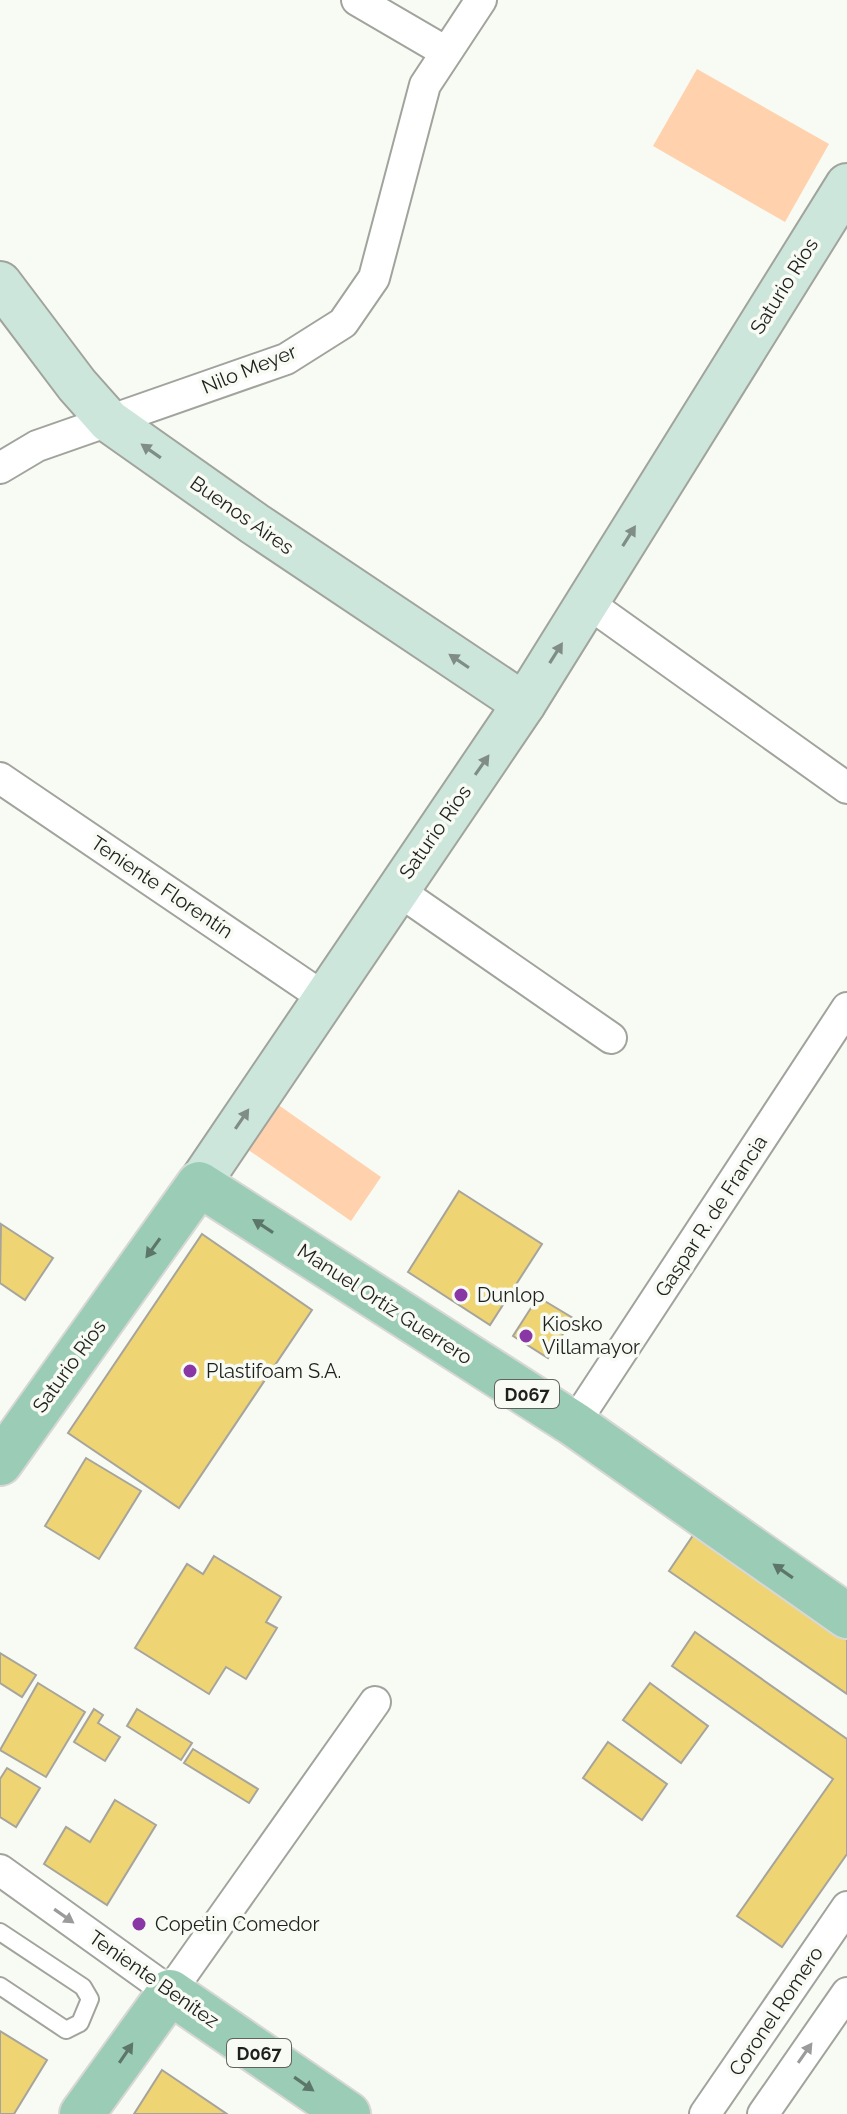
<svg xmlns="http://www.w3.org/2000/svg" width="847" height="2114" viewBox="0 0 847 2114" font-family="Raleway,sans-serif">
  <rect width="100%" height="100%" fill="#f7fbf3"/>
  <g fill="#ffd1ad">
    <polygon points="697,69 829,144 785,222 653,146"/>
    <polygon points="277,1104 381,1177 351,1221 247,1149"/>
  </g>
  <g fill="#efd473" stroke="#a6a49c" stroke-width="2">
    <polygon points="459,1191 542,1244 490,1325 408,1272"/>
    <polygon points="1,1224 53,1258 25,1300 0,1283"/>
    <polygon points="202,1234 312,1310 179,1508 68,1433"/>
    <polygon points="538,1297 573,1318 548,1358 513,1336"/>
    <polygon points="86,1458 141,1491 99,1559 45,1526"/>
    <polygon points="694,1534 847,1640 847,1694 669,1571"/>
    <polygon points="214,1556 281,1597 266,1622 277,1628 246,1679 226,1667 209,1694 135,1648 187,1564 203,1574"/>
    <polygon points="695,1632 847,1739 847,1854 782,1947 737,1916 833,1779 672,1666"/>
    <polygon points="0,1653 36,1675 22,1697 0,1683"/>
    <polygon points="38,1683 85,1712 46,1777 0,1750"/>
    <polygon points="650,1683 708,1726 681,1763 623,1720"/>
    <polygon points="94,1709 103,1715 98,1723 120,1737 105,1761 74,1742"/>
    <polygon points="137,1709 192,1743 181,1760 127,1726"/>
    <polygon points="608,1742 667,1784 642,1820 583,1778"/>
    <polygon points="193,1749 258,1789 249,1803 184,1763"/>
    <polygon points="7,1768 40,1788 16,1827 0,1817 0,1779"/>
    <polygon points="115,1800 156,1825 107,1905 44,1864 66,1827 90,1842"/>
    <polygon points="0,2031 47,2060 14,2114 0,2114"/>
    <polygon points="162,2070 227,2114 134,2114"/>
  </g>
  <g fill="none" stroke-linecap="round" stroke-linejoin="round">
    <defs>
      <polyline id="lane" points="0,1932 83,1987 90,1999 80,2023 66,2030 0,1986"/>
      <g id="street">
        <polyline points="357,0 446,52"/>
        <polyline points="0,468 37,446 286,359 343,323 374,278 425,85 481,0"/>
        <polyline points="588,603 847,788"/>
        <polyline points="0,778 323,997"/>
        <polyline points="396,889 611,1038"/>
        <polyline points="574,1424 847,1008"/>
        <polyline points="0,1870 170,1992 375,1702"/>
        <polyline points="705,2114 847,1907"/>
        <polyline points="763,2114 847,1993"/>
      </g>
      <g id="secondary">
        <polyline points="0,283 77,385 109,421 255,524 524,704"/>
        <polyline points="199,1184 524,704 847,185"/>
      </g>
      <g id="primary">
        <polyline points="0,1463 199,1184 574,1424 847,1616"/>
        <polyline points="82,2114 170,1992 348,2114"/>
      </g>
    </defs>
    <use href="#lane" stroke="#a0a49d" stroke-width="20"/>
    <use href="#street" stroke="#a0a49d" stroke-width="34"/>
    <use href="#secondary" stroke="#a0a49d" stroke-width="46"/>
    <use href="#primary" stroke="#d7d7d6" stroke-width="48"/>
    <use href="#lane" stroke="#fff" stroke-width="16"/>
    <use href="#street" stroke="#fff" stroke-width="30"/>
    <use href="#secondary" stroke="#cde6db" stroke-width="42"/>
    <use href="#primary" stroke="#9bccb6" stroke-width="44"/>
  </g>
  <defs><path id="oneway-solid" d="M-6-.8H1V-3.2L6.5 0L1 3.2V.8H-6Z" transform="scale(2)"/></defs>
  <g fill="#7f8d86">
    <use href="#oneway-solid" transform="translate(151 451) rotate(-145)"/>
    <use href="#oneway-solid" transform="translate(629 536) rotate(-58)"/>
    <use href="#oneway-solid" transform="translate(556 653) rotate(-58)"/>
    <use href="#oneway-solid" transform="translate(459 661) rotate(-146)"/>
    <use href="#oneway-solid" transform="translate(482 765) rotate(-55)"/>
    <use href="#oneway-solid" transform="translate(242 1119) rotate(-56)"/>
  </g>
  <g fill="#5d766a">
    <use href="#oneway-solid" transform="translate(263 1226) rotate(-147)"/>
    <use href="#oneway-solid" transform="translate(153 1248) rotate(126)"/>
    <use href="#oneway-solid" transform="translate(783 1571) rotate(-145)"/>
    <use href="#oneway-solid" transform="translate(126 2053) rotate(-56)"/>
    <use href="#oneway-solid" transform="translate(304 2084) rotate(35)"/>
  </g>
  <g fill="#9a9b9a">
    <use href="#oneway-solid" transform="translate(64 1916) rotate(35)"/>
    <use href="#oneway-solid" transform="translate(805 2053) rotate(-55)"/>
  </g>
  <g fill="#8a37a6" stroke="#f7fbf3" stroke-width="3">
    <circle cx="461" cy="1295" r="8"/>
    <circle cx="526" cy="1336" r="8"/>
    <circle cx="190" cy="1371" r="8"/>
    <circle cx="139" cy="1924" r="8"/>
  </g>
  <g text-anchor="middle" dominant-baseline="central" stroke-width="7" stroke-linejoin="round" paint-order="stroke">
    <g fill="#f7fbf3" stroke="#60625e" stroke-width="2">
      <rect x="495" y="1380" width="64" height="28" rx="6"/>
      <rect x="227" y="2039" width="64" height="28" rx="6"/>
    </g>
    <g font-size="18" font-weight="bold" fill="#1f201e">
      <text x="527" y="1394">D067</text>
      <text x="259" y="2053">D067</text>
    </g>
    <g font-size="20" fill="#1f201e" stroke="#f7fbf3">
      <text transform="translate(784 286) rotate(-58)">Saturio Ríos</text>
      <text transform="translate(249 369) rotate(-22)">Nilo Meyer</text>
      <text transform="translate(242 515) rotate(35)">Buenos Aires</text>
      <text transform="translate(435 832) rotate(-55)">Saturio Ríos</text>
      <text transform="translate(162 887) rotate(34)">Teniente Florentín</text>
      <text transform="translate(711 1216) rotate(-57)">Gaspar R. de Francia</text>
      <text transform="translate(385 1304) rotate(33)">Manuel Ortíz Guerrero</text>
      <text transform="translate(69 1366) rotate(-54)">Saturio Ríos</text>
      <text transform="translate(154 1979) rotate(35)">Teniente Benítez</text>
      <text transform="translate(776 2011) rotate(-56)">Coronel Romero</text>
    </g>
    <g font-size="20" fill="#1f201e" stroke="#f7fbf3" text-anchor="start">
      <text x="477" y="1295">Dunlop</text>
      <text x="542" y="1324">Kiosko<tspan x="542" dy="23">Villamayor</tspan></text>
      <text x="206" y="1371">Plastifoam S.A.</text>
      <text x="155" y="1924">Copetin Comedor</text>
    </g>
  </g>
</svg>
